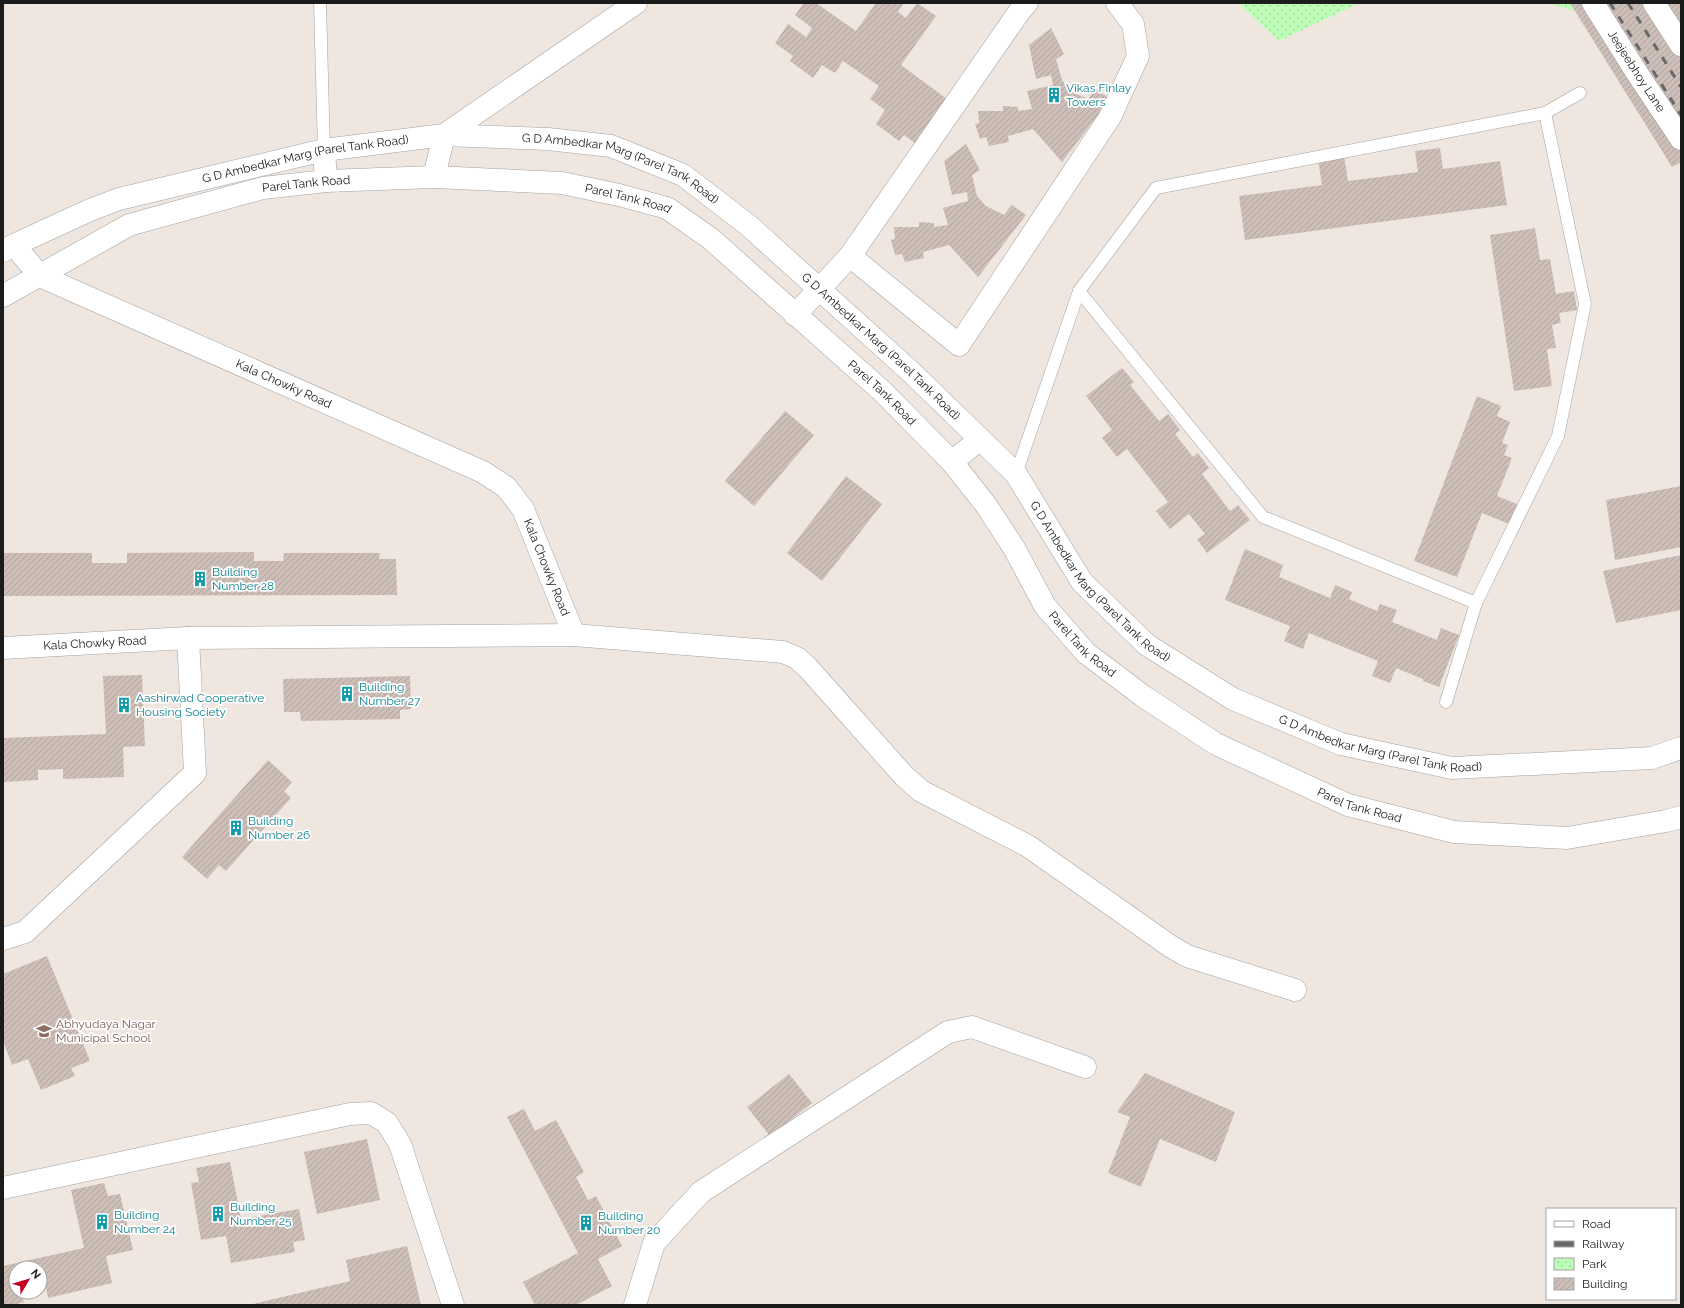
<svg xmlns="http://www.w3.org/2000/svg" width="1684" height="1308" viewBox="0 0 1684 1308" font-family="Raleway,sans-serif">
  <defs>
    <pattern id="park-dots" width="8" height="8" patternUnits="userSpaceOnUse"><rect width="8" height="8" fill="#bdfeb6"/><path d="M2 2h.1M6 6h.1" fill="none" stroke="#a2d99c" stroke-width="1.8" stroke-linecap="round"/></pattern>
    <pattern id="building-hatch" width="6" height="6" patternUnits="userSpaceOnUse"><rect width="6" height="6" fill="#cebeb8"/><path d="M-1 1l2-2M0 6l6-6M5 7l2-2" fill="none" stroke="#b0a39e"/></pattern>
  </defs>
  <rect width="100%" height="100%" fill="#eee6df"/>
  <g fill="url(#park-dots)">
    <polygon points="1238,3 1359,3 1279,41"/>
    <polygon points="1547,3 1577,3 1586,14"/>
  </g>
  <g fill="url(#building-hatch)">
    <polygon points="804,3 816,3 856,31 876,3 904,3 898,12 906,18 917,3 936,16 901,65 951,102 919,146 904,135 899,141 876,124 885,110 870,99 879,86 843,61 835,73 822,65 813,78 790,61 793,56 775,43 788,24 806,37 812,28 795,15"/>
    <polygon points="1570,3 1681,3 1681,162 1672,167"/>
    <polygon points="1051,28 1064,54 1056,59 1062,80 1070,91 1088,99 1096,89 1110,99 1062,162 1033,129 1008,136 1009,142 989,146 986,137 980,139 975,124 979,123 978,111 1003,111 1003,106 1018,107 1018,111 1032,109 1027,91 1053,85 1051,75 1036,79 1029,45"/>
    <polygon points="966,144 980,170 972,175 977,196 986,206 1004,215 1012,205 1026,215 978,277 949,245 923,252 924,258 905,262 902,254 895,255 891,240 895,239 894,227 919,227 919,222 934,223 934,227 948,225 943,208 968,201 967,192 952,195 944,161"/>
    <polygon points="1440,148 1443,169 1500,161 1507,205 1245,240 1239,196 1322,185 1318,159 1344,156 1348,181 1418,172 1415,151"/>
    <polygon points="1535,228 1540,260 1550,259 1556,294 1574,291 1577,310 1559,313 1561,323 1552,325 1556,348 1547,349 1552,386 1514,391 1490,235"/>
    <polygon points="1122,368 1134,382 1130,385 1159,421 1168,414 1180,430 1175,434 1193,457 1198,453 1209,468 1202,474 1230,511 1238,505 1250,520 1207,553 1197,539 1205,534 1189,514 1170,529 1156,511 1168,502 1127,449 1117,457 1102,438 1112,430 1086,396"/>
    <polygon points="1477,396 1501,406 1497,416 1510,422 1502,443 1508,445 1504,455 1512,458 1497,496 1517,504 1509,524 1482,513 1457,577 1414,561"/>
    <polygon points="785,411 814,435 754,506 725,481"/>
    <polygon points="846,476 882,504 822,581 787,553"/>
    <polygon points="1681,486 1681,547 1615,560 1606,500"/>
    <polygon points="1245,549 1283,565 1279,577 1330,598 1335,585 1352,592 1349,599 1377,611 1380,604 1397,610 1392,622 1437,640 1441,628 1459,635 1439,687 1423,681 1423,679 1396,668 1390,683 1372,676 1378,661 1309,633 1303,649 1284,641 1290,626 1225,600"/>
    <polygon points="254,552 254,561 283,561 284,553 380,553 379,559 396,559 397,595 3,596 3,553 92,553 92,563 127,563 127,553"/>
    <polygon points="1681,555 1681,610 1616,623 1603,571"/>
    <polygon points="142,675 145,746 123,747 124,777 63,779 63,769 38,770 38,780 3,782 3,738 106,734 103,676"/>
    <polygon points="410,676 411,709 400,710 400,719 301,721 300,712 284,712 283,679"/>
    <polygon points="268,760 292,782 284,791 291,798 226,871 219,865 207,879 182,857"/>
    <polygon points="47,956 90,1061 71,1068 75,1076 41,1090 28,1059 12,1065 3,1041 3,974"/>
    <polygon points="1145,1073 1235,1112 1216,1162 1160,1139 1141,1187 1108,1173 1130,1117 1117,1112"/>
    <polygon points="789,1074 812,1103 770,1136 747,1107"/>
    <polygon points="524,1109 535,1131 556,1120 584,1172 576,1177 588,1200 596,1196 622,1246 598,1259 612,1286 576,1305 535,1305 523,1282 578,1253 507,1117"/>
    <polygon points="367,1139 380,1200 317,1214 304,1152"/>
    <polygon points="230,1162 241,1219 299,1209 305,1240 293,1242 295,1252 231,1263 226,1236 201,1240 191,1183 199,1182 196,1168"/>
    <polygon points="104,1183 108,1196 120,1194 133,1250 106,1256 112,1283 48,1298 46,1288 40,1290 40,1268 16,1268 16,1292 27,1292 22,1294 24,1302 13,1305 3,1305 3,1266 84,1248 71,1190"/>
    <polygon points="407,1246 421,1305 249,1305 350,1281 346,1260"/>
  </g>
  <g fill="none" stroke-linecap="round" stroke-linejoin="round">
    <defs>
      <g id="service">
        <polyline points="320,3 324,150"/>
        <polyline points="1079,291 1263,517 1476,603 1558,436 1585,304 1545,113"/>
        <polyline points="1016,474 1079,291 1156,188 1545,113 1580,93"/>
        <polyline points="1446,702 1476,603"/>
      </g>
      <g id="minor">
        <polyline points="324,150 326,181"/>
        <polyline points="434,177 444,135 636,3"/>
        <path id="s1" d="M14,245L40,276L483,472L506,487L523,509L574,635"/>
        <polyline points="850,256 959,345 1110,117 1138,56 1133,24 1117,3"/>
        <polyline points="795,315 850,256 1019,12 1027,3"/>
        <path id="s2" d="M3,648L188,638L574,635L783,652L797,658L808,668L904,776L921,791L1028,846L1170,946L1187,956L1295,990"/>
        <polyline points="3,939 25,932 195,773 188,638"/>
        <polyline points="3,1188 350,1114 371,1113 387,1123 400,1144 453,1305"/>
        <polyline points="635,1305 654,1243 701,1192 948,1032 972,1027 1085,1067"/>
      </g>
      <g id="tertiary">
        <path id="s3" d="M1593,3L1637,73L1681,139"/>
        <polyline points="1654,3 1681,45"/>
        <path id="s4" d="M3,251L14,245L90,210L119,199L324,150L444,135L548,139L611,146L683,175L748,225L910,371L1016,474L1082,582L1147,645L1233,699L1341,744L1452,768L1652,758L1681,748"/>
        <path id="s5" d="M3,296L129,225L263,188L326,181L434,177L562,183L619,195L667,208L711,239L883,392L952,462L986,505L1014,548L1045,606L1086,653L1143,696L1216,744L1348,805L1454,832L1567,838L1666,821L1681,817"/>
        <polyline points="952,462 980,439"/>
      </g>
    </defs>
    <use href="#service" stroke="#a2a2a2" stroke-width="13"/>
    <use href="#minor" stroke="#a2a2a2" stroke-width="23"/>
    <use href="#tertiary" stroke="#a2a2a2" stroke-width="23"/>
    <use href="#service" stroke="#fff" stroke-width="12"/>
    <use href="#minor" stroke="#fff" stroke-width="22"/>
    <use href="#tertiary" stroke="#fff" stroke-width="22"/>
    <g stroke="#696969" stroke-width="3" stroke-dasharray="8 8" stroke-linecap="butt">
      <polyline points="1610,3 1681,115"/>
      <polyline points="1628,3 1681,87"/>
    </g>
  </g>
  <defs>
    <symbol id="building-bare" viewBox="-9 -9 18 18"><path d="M-4-6H4V6H1V3H-1V6H-4ZM-2.5-4.3h1.7v1.8h-1.7ZM.8-4.3h1.7v1.8H.8ZM-2.5-1h1.7V.8h-1.7ZM.8-1h1.7V.8H.8Z" fill="#0f9aa8" stroke="#fff" stroke-width="2.5" paint-order="stroke"/></symbol>
    <symbol id="school-bare" viewBox="-9 -9 18 18"><path d="M0-5L7-2L0 1L-7-2ZM-4 1L0 2.5L4 1V4Q0 6-4 4Z" fill="#8d6e63" stroke="#fff" stroke-width="2.5" paint-order="stroke"/></symbol>
  </defs>
  <g fill-rule="evenodd">
    <use href="#building-bare" x="1043" y="84" width="22" height="22"/>
    <use href="#building-bare" x="189" y="568" width="22" height="22"/>
    <use href="#building-bare" x="336" y="683" width="22" height="22"/>
    <use href="#building-bare" x="113" y="694" width="22" height="22"/>
    <use href="#building-bare" x="225" y="817" width="22" height="22"/>
    <use href="#school-bare" x="33" y="1020" width="22" height="22"/>
    <use href="#building-bare" x="207" y="1203" width="22" height="22"/>
    <use href="#building-bare" x="91" y="1211" width="22" height="22"/>
    <use href="#building-bare" x="575" y="1212" width="22" height="22"/>
  </g>
  <g text-anchor="middle" dominant-baseline="central" stroke-width="3.5" stroke-linejoin="round" paint-order="stroke">
    <g font-size="12" fill="#1b1b1b" stroke="#fff">
      <text stroke="none"><textPath href="#s3" startOffset="81">Jeejeebhoy Lane</textPath></text>
      <text stroke="none"><textPath href="#s4" startOffset="318">G D Ambedkar Marg (Parel Tank Road)</textPath></text>
      <text stroke="none"><textPath href="#s4" startOffset="642">G D Ambedkar Marg (Parel Tank Road)</textPath></text>
      <text stroke="none"><textPath href="#s5" startOffset="327">Parel Tank Road</textPath></text>
      <text stroke="none"><textPath href="#s5" startOffset="651">Parel Tank Road</textPath></text>
      <text stroke="none"><textPath href="#s4" startOffset="966">G D Ambedkar Marg (Parel Tank Road)</textPath></text>
      <text stroke="none"><textPath href="#s1" startOffset="307">Kala Chowky Road</textPath></text>
      <text stroke="none"><textPath href="#s5" startOffset="975">Parel Tank Road</textPath></text>
      <text stroke="none"><textPath href="#s1" startOffset="643">Kala Chowky Road</textPath></text>
      <text stroke="none"><textPath href="#s4" startOffset="1290">G D Ambedkar Marg (Parel Tank Road)</textPath></text>
      <text stroke="none"><textPath href="#s2" startOffset="92">Kala Chowky Road</textPath></text>
      <text stroke="none"><textPath href="#s5" startOffset="1299">Parel Tank Road</textPath></text>
      <text stroke="none"><textPath href="#s4" startOffset="1626">G D Ambedkar Marg (Parel Tank Road)</textPath></text>
      <text stroke="none"><textPath href="#s5" startOffset="1623">Parel Tank Road</textPath></text>
    </g>
    <g font-size="12" fill="#0d838f" stroke="#fff" text-anchor="start">
      <text x="1066" y="88">Vikas Finlay<tspan x="1066" dy="14">Towers</tspan></text>
      <text x="212" y="572">Building<tspan x="212" dy="14">Number 28</tspan></text>
      <text x="359" y="687">Building<tspan x="359" dy="14">Number 27</tspan></text>
      <text x="136" y="698">Aashirwad Cooperative<tspan x="136" dy="14">Housing Society</tspan></text>
      <text x="248" y="821">Building<tspan x="248" dy="14">Number 26</tspan></text>
      <text x="230" y="1207">Building<tspan x="230" dy="14">Number 25</tspan></text>
      <text x="114" y="1215">Building<tspan x="114" dy="14">Number 24</tspan></text>
      <text x="598" y="1216">Building<tspan x="598" dy="14">Number 20</tspan></text>
    </g>
    <g font-size="12" fill="#785e54" stroke="#fff" text-anchor="start">
      <text x="56" y="1024">Abhyudaya Nagar<tspan x="56" dy="14">Municipal School</tspan></text>
    </g>
  </g>
  <rect width="1684" height="1308" fill="none" stroke="#1b1b1b" stroke-width="8"/>
  <rect x="1546" y="1208" width="130" height="92" fill="#ffffff" stroke="#a4a4a4"/>
  <rect x="1554" y="1221" width="20" height="6" fill="#ffffff" stroke="#a4a4a4"/>
  <text x="1582" y="1228" font-size="12" fill="#1b1b1b">Road</text>
  <rect x="1554" y="1241" width="20" height="6" fill="#696969" stroke="#a4a4a4"/>
  <text x="1582" y="1248" font-size="12" fill="#1b1b1b">Railway</text>
  <rect x="1554" y="1258" width="20" height="12" fill="url(#park-dots)" stroke="#a4a4a4"/>
  <text x="1582" y="1268" font-size="12" fill="#1b1b1b">Park</text>
  <rect x="1554" y="1278" width="20" height="12" fill="url(#building-hatch)" stroke="#a4a4a4"/>
  <text x="1582" y="1288" font-size="12" fill="#1b1b1b">Building</text>
  <g transform="translate(28 1280) rotate(52)"><circle r="19" fill="#ffffff" stroke="#a4a4a4"/>
  <path d="M0-3L7 15L0 10L-7 15Z" fill="#c60023"/>
  <text y="-6" font-size="11" font-weight="bold" text-anchor="middle" fill="#1b1b1b">N</text>
  </g>
</svg>
